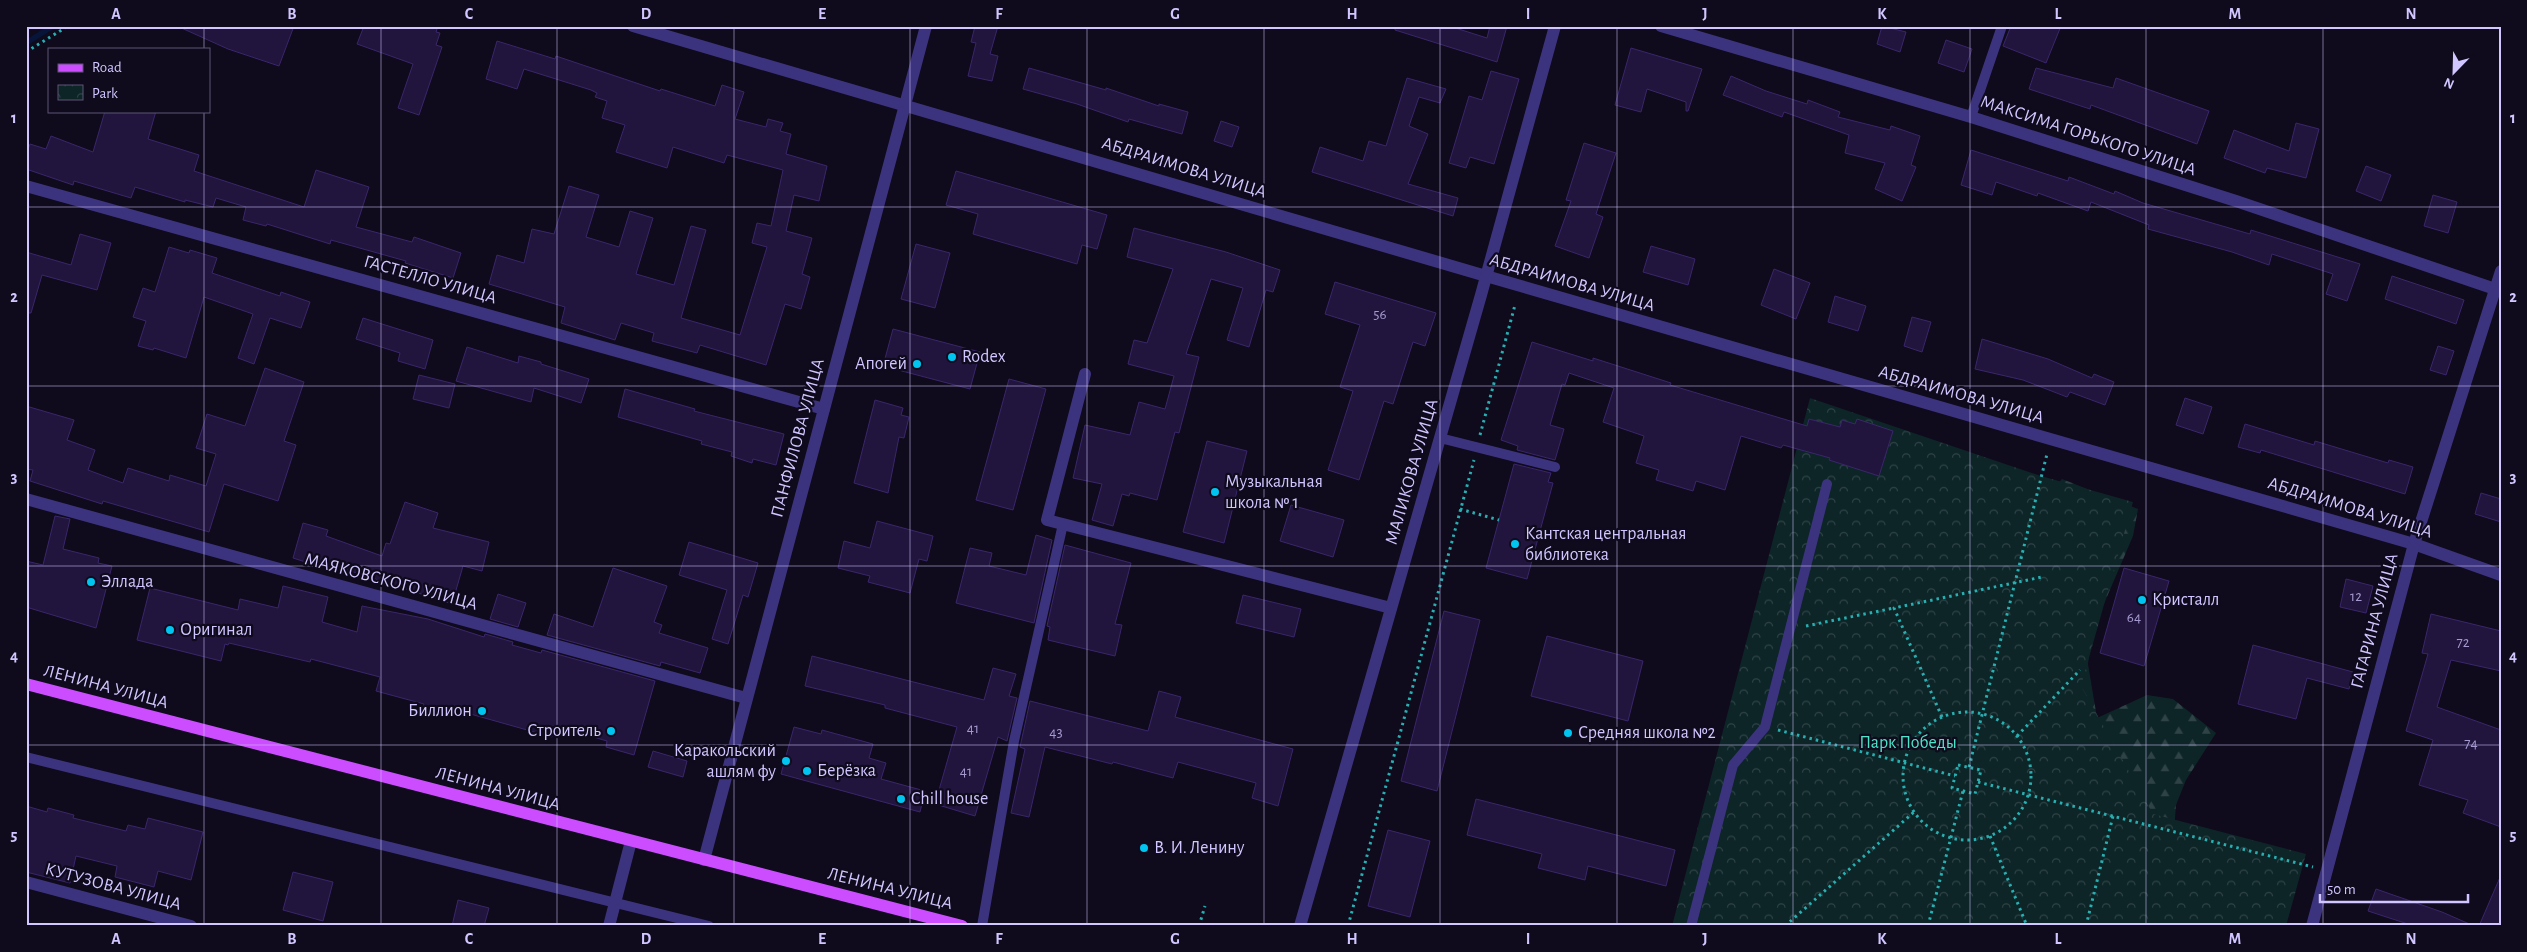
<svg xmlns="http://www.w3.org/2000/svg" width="2527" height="952" viewBox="0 0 2527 952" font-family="'Alegreya Sans',sans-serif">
  <defs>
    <pattern id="forest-firs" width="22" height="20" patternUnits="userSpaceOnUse" patternTransform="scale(1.25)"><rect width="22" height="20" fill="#0d2527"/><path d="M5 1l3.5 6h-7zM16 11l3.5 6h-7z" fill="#2f4347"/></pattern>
    <pattern id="park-crowns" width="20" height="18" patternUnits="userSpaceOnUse" patternTransform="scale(1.25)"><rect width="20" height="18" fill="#0d2527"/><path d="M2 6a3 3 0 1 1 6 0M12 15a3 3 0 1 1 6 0" fill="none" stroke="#2f4347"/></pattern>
  </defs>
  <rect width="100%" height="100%" fill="#0f0a1c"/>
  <polygon fill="url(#forest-firs)" points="2062,479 2138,509 2133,536 2091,634 2088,664 2097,718 2147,695 2173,699 2216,733 2186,780 2176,805 2174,832 1945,926 2050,491"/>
  <polygon fill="url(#park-crowns)" points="1810,398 2041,476 2133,502 2081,686 2153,814 2306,854 2286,926 1672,926"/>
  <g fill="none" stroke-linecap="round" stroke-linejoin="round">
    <polyline stroke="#061539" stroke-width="5.5" points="26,43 53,26"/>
  </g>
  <g fill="#21153e" stroke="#3a266b">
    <polygon points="177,26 294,26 279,66 228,49"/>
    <polygon points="364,26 438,26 436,32 440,33 436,45 442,47 419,115 398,108 413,64 357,44"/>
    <polygon points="975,26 998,26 990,54 998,56 992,81 968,76 976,43 971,42"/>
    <polygon points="1395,26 1449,26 1487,38 1490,26 1507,26 1497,62 1395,30"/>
    <polygon points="1882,26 1906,32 1900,52 1877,44"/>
    <polygon points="2011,26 2061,26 2046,63 2003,46"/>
    <polygon points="1946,40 1972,49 1964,72 1938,63"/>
    <polygon points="497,41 555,59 556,56 660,91 661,89 715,106 722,85 744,92 735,119 766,127 768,119 783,123 780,131 791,134 786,154 827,166 819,201 794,195 786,231 812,238 802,274 810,277 801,309 785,304 766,365 700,345 697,353 652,341 654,333 621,323 615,340 561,323 565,307 489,284 497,255 524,263 532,229 554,234 569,186 599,195 586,237 619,247 630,211 653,218 636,274 674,285 691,226 706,230 681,318 740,335 767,247 752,243 757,223 771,226 783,170 727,155 724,163 673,147 667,168 616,152 625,125 602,118 607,101 595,97 597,93 591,90 524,69 517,89 486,79"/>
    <polygon points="1631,48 1702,69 1688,111 1686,111 1686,102 1647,89 1641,112 1615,105"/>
    <polygon points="1029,68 1106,90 1106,88 1159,106 1159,104 1188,112 1182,134 1129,119 1128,122 1077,104 1023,89"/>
    <polygon points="2036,68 2113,88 2116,78 2209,111 2197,144 2091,105 2090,109 2029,89"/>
    <polygon points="1491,71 1519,79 1494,164 1470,157 1466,168 1449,163 1469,96 1482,100"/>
    <polygon points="1731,76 1766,91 1807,104 1808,100 1840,112 1838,117 1890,130 1891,126 1920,136 1911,165 1916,167 1902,201 1875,189 1885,163 1845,153 1849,135 1784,112 1782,117 1723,95"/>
    <polygon points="1407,78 1446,89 1440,103 1419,97 1409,126 1428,134 1408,184 1458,198 1453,216 1312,172 1320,147 1363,161 1369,141 1386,146"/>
    <polygon points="105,111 156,111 148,139 199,155 194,171 304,207 316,170 369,187 356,227 412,242 414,237 461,253 453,278 405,263 406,261 331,240 330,244 267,224 266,226 243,220 246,207 216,198 213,207 185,200 185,202 135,187 131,198 74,181 73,185 26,169 26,155 30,144 46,149 51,136 93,152"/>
    <polygon points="1221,121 1239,127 1232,147 1214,141"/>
    <polygon points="2296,123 2319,129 2306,178 2267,168 2265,173 2224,158 2234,130 2289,151"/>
    <polygon points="1584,143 1616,153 1596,214 1603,217 1589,258 1555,246 1571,201 1566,200"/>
    <polygon points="1971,150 2068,181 2069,177 2114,194 2115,191 2143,203 2250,234 2251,230 2360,264 2347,301 2326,294 2333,274 2272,254 2269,265 2232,252 2148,229 2149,225 2091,202 2088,211 2038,193 2037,196 1996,182 1992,195 1961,185"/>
    <polygon points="2366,166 2391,175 2381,201 2356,191"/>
    <polygon points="956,171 1107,215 1097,249 1082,245 1077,264 973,234 978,214 946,205"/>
    <polygon points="2433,195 2457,202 2448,233 2424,226"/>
    <polygon points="1134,228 1226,252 1280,270 1273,292 1266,290 1249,347 1227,340 1243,288 1211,279 1186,354 1199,357 1179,433 1175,432 1157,500 1130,493 1129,496 1122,494 1113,526 1092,520 1102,484 1073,478 1085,425 1130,435 1139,402 1165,409 1174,376 1128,364 1134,340 1147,343 1173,269 1127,257"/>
    <polygon points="80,234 111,243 97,290 42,275 31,313 26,313 26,252 71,265"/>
    <polygon points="916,244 950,253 935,308 901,299"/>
    <polygon points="1651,246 1695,259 1688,285 1643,272"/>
    <polygon points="169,247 189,253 190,250 217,258 212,273 280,296 281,292 310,302 301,328 270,318 254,364 238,358 253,314 204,297 186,358 154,348 153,350 138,346 146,321 133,317 143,288 155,292"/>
    <polygon points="1774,269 1810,283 1796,319 1761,305"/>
    <polygon points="2392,276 2464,300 2456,324 2385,299"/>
    <polygon points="1335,282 1436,313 1425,346 1413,342 1393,404 1384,401 1359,480 1328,470 1353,391 1340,387 1360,325 1325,314"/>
    <polygon points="1835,296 1866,306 1858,331 1828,322"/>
    <polygon points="1912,317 1931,322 1922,352 1904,346"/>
    <polygon points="363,318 433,340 425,369 398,361 400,353 356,339"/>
    <polygon points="893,329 980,352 970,389 883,366"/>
    <polygon points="1982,339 2048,359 2092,378 2094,374 2114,382 2105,405 2070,392 2067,397 2023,380 1975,369"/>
    <polygon points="1532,342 1593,361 1593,358 1671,383 1670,385 1807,426 1809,419 1840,427 1842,420 1855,424 1857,419 1893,431 1879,476 1829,460 1830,458 1783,445 1781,448 1741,436 1725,490 1696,481 1693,491 1656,480 1659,470 1636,463 1644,436 1603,422 1614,388 1569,373 1565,385 1562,384 1550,425 1564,429 1555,460 1517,450 1518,446 1501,440"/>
    <polygon points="2438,346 2454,351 2446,375 2430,370"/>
    <polygon points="467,347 518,363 519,356 541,362 541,364 589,379 581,403 534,388 531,402 456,381"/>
    <polygon points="265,368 304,382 284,441 296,445 278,501 224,484 209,532 103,501 102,504 30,481 33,470 26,469 26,406 74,420 67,440 95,450 88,470 123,483 128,468 169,481 170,475 206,486 216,454 196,448 207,414 245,426"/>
    <polygon points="419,375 455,384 449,408 413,399"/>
    <polygon points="1009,379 1046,389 1013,510 976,500"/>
    <polygon points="625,389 695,409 694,411 784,434 776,465 753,459 752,463 731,456 732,452 701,444 702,441 618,417"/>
    <polygon points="2185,398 2212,407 2203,434 2176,425"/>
    <polygon points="875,400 903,408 901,415 909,417 904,438 899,437 888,493 854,483"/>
    <polygon points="2245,424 2314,445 2315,441 2388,463 2389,460 2413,467 2405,494 2261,450 2260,453 2238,447"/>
    <polygon points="1207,441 1247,451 1224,543 1183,532"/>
    <polygon points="1514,464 1551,473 1548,482 1553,483 1527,579 1486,568"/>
    <polygon points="2481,493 2501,499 2501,522 2475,514"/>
    <polygon points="405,502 438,513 433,528 489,542 482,571 463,566 452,604 320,561 318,566 293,558 303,523 328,530 326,536 382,556 386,543 390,544"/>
    <polygon points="1291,505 1344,520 1333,557 1280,541"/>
    <polygon points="55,516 70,519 63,549 99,558 98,563 112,566 96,628 26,607 26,561 43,565"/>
    <polygon points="877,521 933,536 927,561 919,559 910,593 868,582 870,576 838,568 844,541 870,548"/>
    <polygon points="1036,535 1052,540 1034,623 956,603 970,548 992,553 989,566 1026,575"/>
    <polygon points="689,542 758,563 748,597 743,595 728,644 712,639 727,590 679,575"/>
    <polygon points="1065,545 1131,563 1115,624 1122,625 1115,656 1048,640 1050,627 1047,626"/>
    <polygon points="613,568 667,586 654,622 662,625 659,633 708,648 700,673 661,662 660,666 547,635 554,614 593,627"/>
    <polygon points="2124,568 2169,581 2144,666 2100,653"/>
    <polygon points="2346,579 2373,586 2366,613 2340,607"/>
    <polygon points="283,586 328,597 322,622 357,632 362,606 428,619 484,637 485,634 513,642 512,645 541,653 542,650 655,681 634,755 606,747 607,741 555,726 552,737 442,706 439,714 422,710 424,704 376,691 380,677 311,659 310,662 229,643 228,645 225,644 221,661 137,640 150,588 238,610 240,599 278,608"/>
    <polygon points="498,594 526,603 518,627 490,619"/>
    <polygon points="1243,595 1301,609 1294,637 1236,623"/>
    <polygon points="1444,611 1480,620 1437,791 1401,781"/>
    <polygon points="2431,614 2501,631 2501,671 2451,660 2437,707 2501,730 2501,827 2463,813 2468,800 2419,785 2433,740 2406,731 2428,654 2422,653"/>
    <polygon points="1547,636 1643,661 1628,721 1531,696"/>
    <polygon points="2253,645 2353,672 2349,689 2307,678 2296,719 2238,704"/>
    <polygon points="812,656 984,700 993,668 1016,674 1009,696 1017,698 1007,741 998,737 975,816 935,804 957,727 885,708 885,705 805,686"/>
    <polygon points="1159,691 1181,697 1175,717 1293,749 1278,806 1252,798 1256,783 1178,762 1173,778 1113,762 1112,764 1045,747 1029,817 1011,813 1025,749 1020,747 1030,701 1148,731"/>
    <polygon points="794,727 821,734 822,730 873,744 869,758 886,763 881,779 925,791 920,812 781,774"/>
    <polygon points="653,751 687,761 683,777 648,767"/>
    <polygon points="1476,799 1675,850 1666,886 1588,866 1585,880 1538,868 1542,854 1467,835"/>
    <polygon points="26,806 47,812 48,808 74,815 73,818 126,831 128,825 145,829 148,818 203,832 191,880 158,871 154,887 115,877 117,866 76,856 70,883 26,872"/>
    <polygon points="1388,830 1430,841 1410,917 1368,906"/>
    <polygon points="293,872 333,882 323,921 283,910"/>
    <polygon points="2501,875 2501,926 2479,926"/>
    <polygon points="2376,889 2442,912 2474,926 2414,926 2368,911"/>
    <polygon points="458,900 489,908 484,926 452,926"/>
  </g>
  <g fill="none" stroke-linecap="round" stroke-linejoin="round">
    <g stroke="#27afb2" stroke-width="3" stroke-dasharray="2.5 4" stroke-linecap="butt">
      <polyline points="26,52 68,26"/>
      <polyline points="1480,435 1515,305"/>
      <polyline points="1460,509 1499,520"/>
      <polyline points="1806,626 1894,608"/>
      <circle cx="1967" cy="776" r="64"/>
      <polyline points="1942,717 1894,608 2042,577"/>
      <polyline points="1778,730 1955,776"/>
      <polyline points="2017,736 2080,670"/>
      <polygon points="1958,765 1981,770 1975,794 1952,788"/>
      <polyline points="1969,767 2047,454"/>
      <polyline points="1978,782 2313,867"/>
      <polyline points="1990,836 2027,926"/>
      <polyline points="1199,926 1205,906"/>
      <polyline points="1348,926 1474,460"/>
      <polyline points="1785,926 1914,812"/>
      <polyline points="1928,926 1963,791"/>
      <polyline points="2086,926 2113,816"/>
    </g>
    <g stroke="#3c337e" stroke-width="10">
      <polyline points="1971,117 2002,26"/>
      <polyline points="1440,438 1555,467"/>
      <polyline points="26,757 709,926"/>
      <polyline points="982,926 1014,741 1063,524"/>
      <polyline points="1691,926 1733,765 1765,727 1827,484"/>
    </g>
    <g stroke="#3c337e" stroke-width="12">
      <polyline points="633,26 1486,276 2414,544 2501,575"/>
      <polyline points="1661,26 1971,117 2236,201 2501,291"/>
      <polyline points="26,186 824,409"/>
      <polyline points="1085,374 1047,520 1391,608"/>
      <polyline points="26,499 746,698"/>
      <polyline points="26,882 191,926"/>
      <polyline points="609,926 631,841"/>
      <polyline points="1300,926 1481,295 1555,26"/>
      <polyline points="2312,926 2414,544 2501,271"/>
    </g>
    <polyline stroke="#3c337e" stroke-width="12" points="704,860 926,26"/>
    <polyline stroke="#cb4dff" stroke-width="12" points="26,684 962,926"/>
  </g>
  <path fill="none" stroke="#d1c6ff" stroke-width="1" stroke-opacity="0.55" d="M204,26V49M381,26V926M557,26V926M734,26V926M910,26V926M1087,26V926M1264,26V926M1440,26V926M1617,26V926M1793,26V926M1970,26V926M2146,26V926M2323,26V926M204,111V926M26,207H2501M26,386H2501M26,566H2501M26,745H2501"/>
  <g fill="#00c5f1" stroke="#0f0a1c" stroke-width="2">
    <circle cx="952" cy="357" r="5"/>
    <circle cx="917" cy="364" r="5"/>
    <circle cx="1215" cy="492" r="5"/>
    <circle cx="1515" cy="544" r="5"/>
    <circle cx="91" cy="582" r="5"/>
    <circle cx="2142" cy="600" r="5"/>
    <circle cx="170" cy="630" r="5"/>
    <circle cx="482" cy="711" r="5"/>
    <circle cx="611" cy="731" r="5"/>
    <circle cx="1568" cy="733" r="5"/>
    <circle cx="786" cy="761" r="5"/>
    <circle cx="807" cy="771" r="5"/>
    <circle cx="901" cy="799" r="5"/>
    <circle cx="1144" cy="848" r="5"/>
  </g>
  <g text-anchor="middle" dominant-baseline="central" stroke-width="4.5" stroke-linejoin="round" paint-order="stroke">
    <g font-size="15" fill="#a59acf">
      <text x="1380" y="314">56</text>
      <text x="2356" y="596">12</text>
      <text x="2134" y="617">64</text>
      <text x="2463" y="642">72</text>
      <text x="973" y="728">41</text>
      <text x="1056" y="732">43</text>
      <text x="2471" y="743">74</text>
      <text x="966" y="771">41</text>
    </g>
    <g font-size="18" fill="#d1c6ff" stroke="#0f0a1c">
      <text transform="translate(2088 136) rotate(18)">МАКСИМА ГОРЬКОГО УЛИЦА</text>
      <text transform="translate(1184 168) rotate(17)">АБДРАИМОВА УЛИЦА</text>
      <text transform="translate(430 280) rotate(16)">ГАСТЕЛЛО УЛИЦА</text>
      <text transform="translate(1572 283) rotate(16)">АБДРАИМОВА УЛИЦА</text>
      <text transform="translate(1961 395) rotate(16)">АБДРАИМОВА УЛИЦА</text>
      <text transform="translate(798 438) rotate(-75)">ПАНФИЛОВА УЛИЦА</text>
      <text transform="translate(1412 472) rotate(-74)">МАЛИКОВА УЛИЦА</text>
      <text transform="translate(2350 508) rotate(17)">АБДРАИМОВА УЛИЦА</text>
      <text transform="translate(391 582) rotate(15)">МАЯКОВСКОГО УЛИЦА</text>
      <text transform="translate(2375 621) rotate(-75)">ГАГАРИНА УЛИЦА</text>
      <text transform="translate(106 687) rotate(15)">ЛЕНИНА УЛИЦА</text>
      <text transform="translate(498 789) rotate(15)">ЛЕНИНА УЛИЦА</text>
      <text transform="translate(113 887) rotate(15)">КУТУЗОВА УЛИЦА</text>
      <text transform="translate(890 889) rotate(14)">ЛЕНИНА УЛИЦА</text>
    </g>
    <g font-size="18" fill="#d1c6ff" stroke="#0f0a1c" text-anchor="start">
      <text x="962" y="357">Rodex</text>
      <text x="907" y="364" text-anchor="end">Апогей</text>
      <text x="1225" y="482">Музыкальная<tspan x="1225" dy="21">школа № 1</tspan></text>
      <text x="1525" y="534">Кантская центральная<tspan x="1525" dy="21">библиотека</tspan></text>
      <text x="101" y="582">Эллада</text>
      <text x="2152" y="600">Кристалл</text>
      <text x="180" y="630">Оригинал</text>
      <text x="472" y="711" text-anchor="end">Биллион</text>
      <text x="601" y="731" text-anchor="end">Строитель</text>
      <text x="1578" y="733">Средняя школа №2</text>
      <text x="776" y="751" text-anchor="end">Каракольский<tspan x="776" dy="21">ашлям фу</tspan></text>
      <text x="817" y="771">Берёзка</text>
      <text x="911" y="799">Chill house</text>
      <text x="1154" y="848">В. И. Ленину</text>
    </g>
    <g font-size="18" fill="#4de4ca" stroke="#0f0a1c">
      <text x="1908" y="743">Парк Победы</text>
    </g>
  </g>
  <rect width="2527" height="952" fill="none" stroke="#0f0a1c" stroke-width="55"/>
  <rect x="48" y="48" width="162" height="65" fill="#0f0a1c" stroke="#5d5577"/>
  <rect x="58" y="64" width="25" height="8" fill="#cb4dff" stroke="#5d5577"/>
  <text x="92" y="72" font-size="15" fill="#d1c6ff">Road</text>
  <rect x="58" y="85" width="25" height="15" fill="url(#park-crowns)" stroke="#5d5577"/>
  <text x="92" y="98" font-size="15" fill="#d1c6ff">Park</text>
  <g transform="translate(2454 72) rotate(203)" stroke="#0f0a1c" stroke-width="4" paint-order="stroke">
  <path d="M0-4L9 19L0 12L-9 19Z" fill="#d1c6ff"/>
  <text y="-8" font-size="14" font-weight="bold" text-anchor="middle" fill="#d1c6ff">N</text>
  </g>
  <path d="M2320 894v8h148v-8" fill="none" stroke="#d1c6ff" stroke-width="2.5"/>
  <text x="2327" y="894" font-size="15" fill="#d1c6ff" stroke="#0f0a1c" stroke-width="4" paint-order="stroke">50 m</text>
  <rect x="28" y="28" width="2472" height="896" fill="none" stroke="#d1c6ff" stroke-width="2"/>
  <g font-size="16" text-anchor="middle" font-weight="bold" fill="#d1c6ff">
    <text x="116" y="19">A</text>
    <text x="292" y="19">B</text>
    <text x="469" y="19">C</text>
    <text x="646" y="19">D</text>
    <text x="822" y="19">E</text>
    <text x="999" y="19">F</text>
    <text x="1175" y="19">G</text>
    <text x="1352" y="19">H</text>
    <text x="1528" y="19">I</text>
    <text x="1705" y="19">J</text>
    <text x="1882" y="19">K</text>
    <text x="2058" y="19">L</text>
    <text x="2235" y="19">M</text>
    <text x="2411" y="19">N</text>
    <text x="14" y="123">1</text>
    <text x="2513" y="123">1</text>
    <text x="14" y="302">2</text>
    <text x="2513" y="302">2</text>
    <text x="14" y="482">3</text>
    <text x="2513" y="482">3</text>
    <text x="14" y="661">4</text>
    <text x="2513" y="661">4</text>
    <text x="14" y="840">5</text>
    <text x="2513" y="840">5</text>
    <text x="116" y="944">A</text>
    <text x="292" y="944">B</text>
    <text x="469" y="944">C</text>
    <text x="646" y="944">D</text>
    <text x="822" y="944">E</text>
    <text x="999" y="944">F</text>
    <text x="1175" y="944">G</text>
    <text x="1352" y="944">H</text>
    <text x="1528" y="944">I</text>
    <text x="1705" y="944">J</text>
    <text x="1882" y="944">K</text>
    <text x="2058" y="944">L</text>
    <text x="2235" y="944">M</text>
    <text x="2411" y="944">N</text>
  </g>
</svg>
